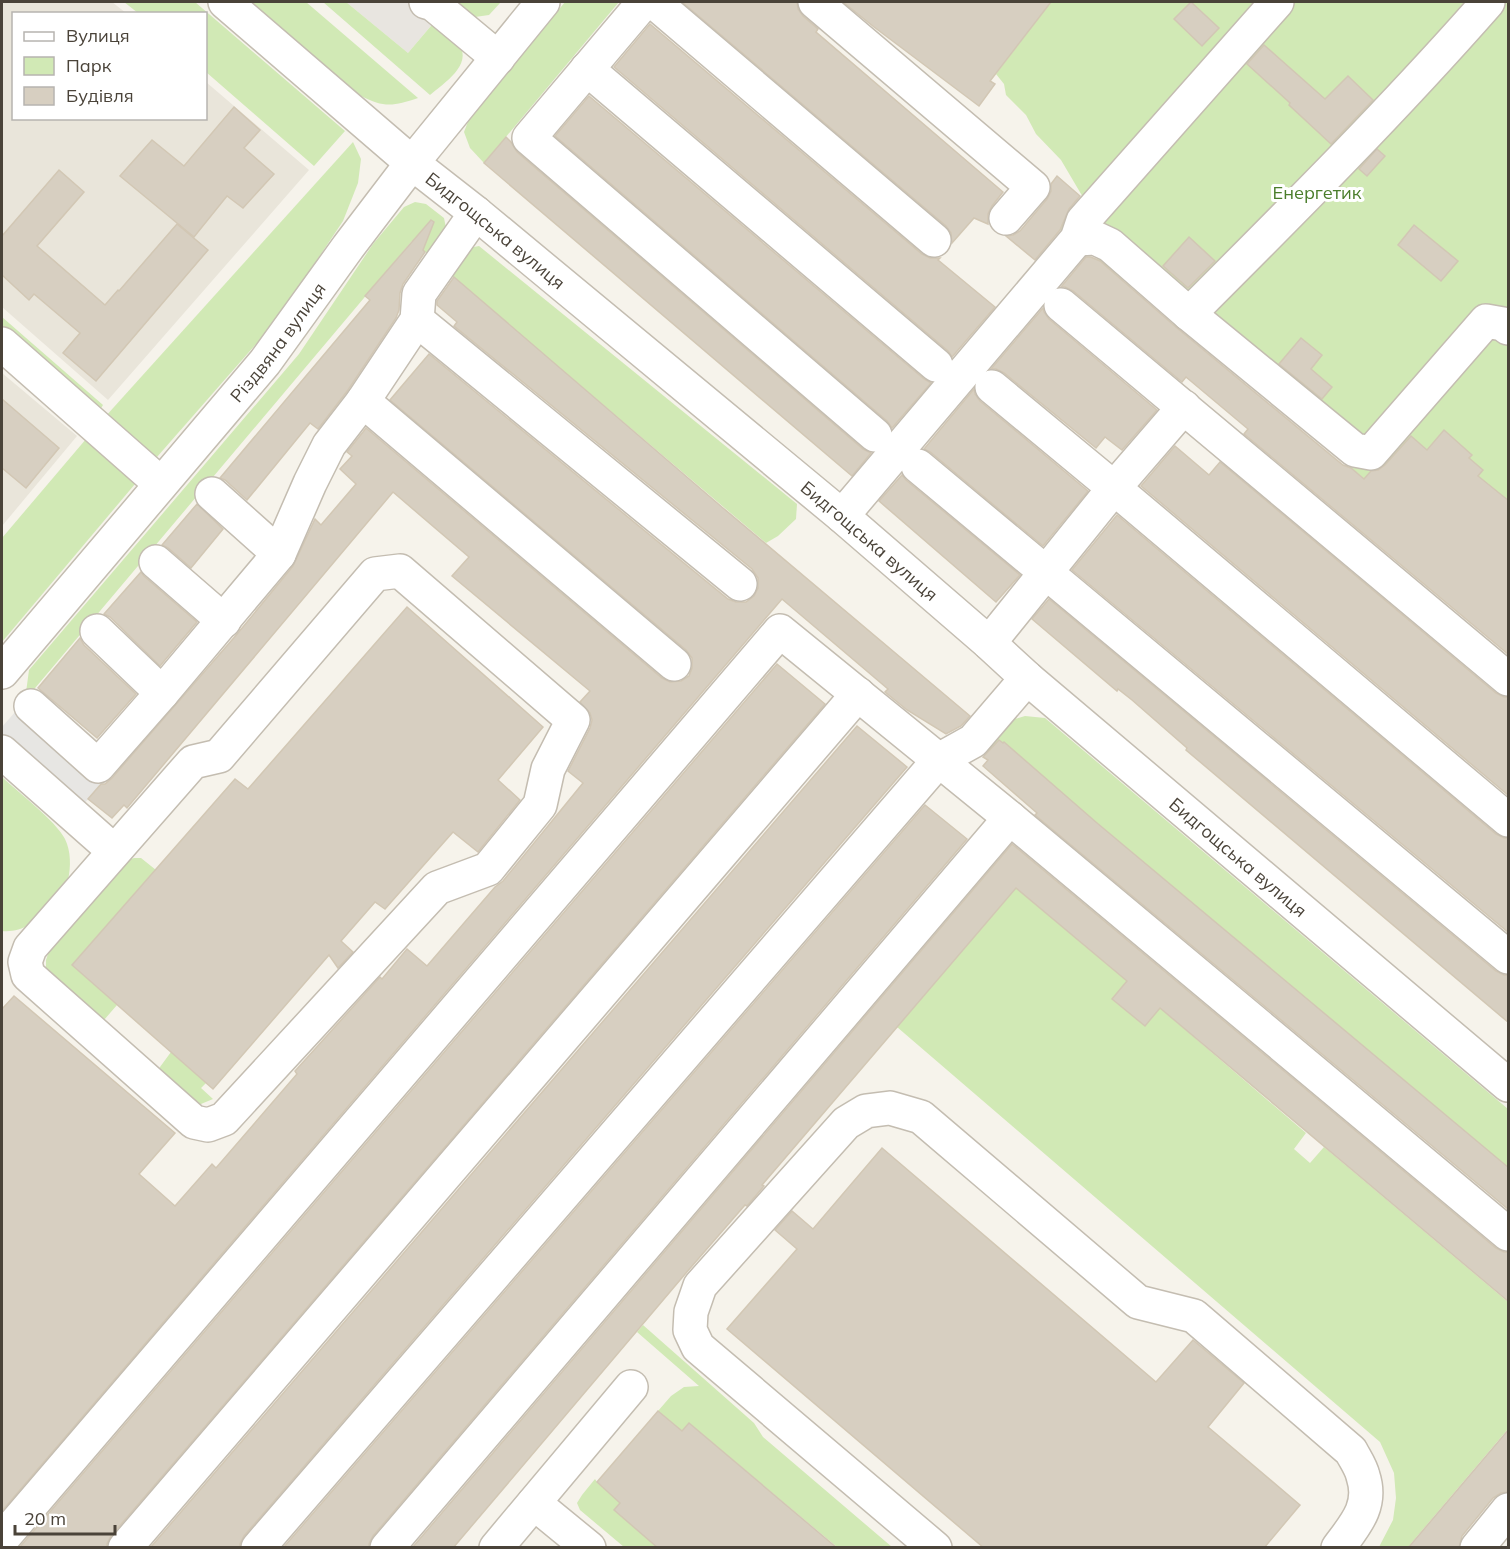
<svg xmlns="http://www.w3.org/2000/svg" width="1510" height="1549" viewBox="0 0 1510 1549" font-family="Mulish,sans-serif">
  <rect width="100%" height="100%" fill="#f6f3eb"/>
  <g fill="#e9e5da">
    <polygon points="2,2 112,2 126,13 14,14 14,118 206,118 206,82 309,170 108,400 2,307"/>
    <polygon points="2,373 77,436 2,526"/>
  </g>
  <polygon fill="#e8e5e0" points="346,2 451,2 408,53"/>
  <g fill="#d1e9b5">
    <polygon points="124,2 195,2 345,131 314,166 206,72 206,14 138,13"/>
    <path d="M251,2H306L418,98C394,106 384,108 361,96Z"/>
    <path d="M323,2H346L408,53L436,20C443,28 454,35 459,44C473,65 444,83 430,95Z"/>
    <polygon points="451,2 501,2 489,15 468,18"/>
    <polygon points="565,2 619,2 484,163 470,148 464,132 469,119"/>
    <polygon points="1051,2 1508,2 1508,603 1361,476 1089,252 1059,229 1084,199 1061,160 1036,134 1026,115 1006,95 1004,84 996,74"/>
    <polygon points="353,142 361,159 358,183 343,221 303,281 264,335 157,457 137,447 105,417"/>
    <polygon points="415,202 426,204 444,218 446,228 430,256 412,241 25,700 29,670 299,354 373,244 404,207"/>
    <polygon points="479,246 797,504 796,519 778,536 766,543 449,274 469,248"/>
    <polygon points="2,317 103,405 100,410 2,325"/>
    <polygon points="92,432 135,476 135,484 2,642 2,538"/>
    <polygon points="1025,716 1045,718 1508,1109 1508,1168 1040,775 1004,742 992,756 983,749 1008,721"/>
    <path d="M2,777C18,792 56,821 65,839C71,851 71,867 68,880C65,890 55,899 49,907C38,922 20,933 2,931Z"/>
    <polygon points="134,858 141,858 156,870 72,965 117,1005 104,1020 94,1020 46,974 46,960 51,945 126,861"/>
    <polygon points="1016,888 1127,981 1113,1000 1145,1025 1160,1008 1306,1133 1294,1149 1310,1163 1324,1147 1508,1302 1508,1429 1408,1547 1379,1547 1393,1520 1396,1498 1394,1473 1380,1442 897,1027"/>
    <polygon points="171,1052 206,1083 201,1088 213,1099 201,1104 191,1103 160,1074 160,1067"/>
    <polygon points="643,1325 754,1423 763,1437 892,1547 837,1547 689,1423 682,1431 658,1411 671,1396 684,1387 699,1386 637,1332"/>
    <polygon points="595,1479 597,1482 620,1503 658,1547 624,1547 580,1510 577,1503 582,1495"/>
  </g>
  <polygon fill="#e7e6e3" points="16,711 100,785 83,805 2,733 2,727"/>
  <g fill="#d7cfc1" stroke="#d2c7b4" stroke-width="1.5">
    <polygon points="682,2 797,2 798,9 803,16 818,29 816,32 1003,192 992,206 988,214 988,224 974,218 952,243 951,233 946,226"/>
    <polygon points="843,2 1051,2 990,81 995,84 979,106 874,27"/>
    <polygon points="1191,2 1219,28 1202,46 1174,19"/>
    <polygon points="650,24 922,254 930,258 940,258 938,260 995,307 952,357 948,351 614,67"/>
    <polygon points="1264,45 1325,99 1348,76 1373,100 1331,144 1289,105 1290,103 1247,64"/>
    <polygon points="589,96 924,379 931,383 892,428 887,421 555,136"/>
    <polygon points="234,107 260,130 244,148 274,174 243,208 227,196 194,237 120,176 152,140 184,166"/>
    <polygon points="506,137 511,142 517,152 863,449 871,453 852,476 484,163"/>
    <polygon points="1377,149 1385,156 1367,176 1359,169"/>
    <polygon points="59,170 84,192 37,246 105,305 118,290 119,291 177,224 208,250 96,381 63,353 80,333 34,294 29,300 2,275 2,236"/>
    <polygon points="1057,176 1080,196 1069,209 1060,230 1035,260 1006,236 1013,235 1020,231 1047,199 1051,191 1051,184"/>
    <polygon points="431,220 434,222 423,250 425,252 403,284 400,293 399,310 396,318 348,390 318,429 310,423 247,500 225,480 220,478 370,300 365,296"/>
    <polygon points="1414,225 1458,261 1441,281 1398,245"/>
    <polygon points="1189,237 1215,261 1188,288 1163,266"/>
    <polygon points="1086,257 1091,257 1100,261 1177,328 1343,465 1351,468 1364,479 1371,471 1378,470 1385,465 1411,436 1427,450 1444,430 1472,455 1469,458 1483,470 1478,476 1509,501 1509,655 1244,434 1248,429 1186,377 1182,382 1073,291 1065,287 1061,287"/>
    <polygon points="454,277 723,508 970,716 961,726 946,734 907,710 885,692 888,689 782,599 2,1511 2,1009 14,996 175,1133 139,1174 175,1206 212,1164 216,1168 297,1074 295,1071 380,977 382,979 407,949 427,966 495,887 503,881 583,783 568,771 590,728 592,720 590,713 580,702 590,691 452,576 469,557 393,492 127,808 124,805 112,818 88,799 101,784 105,784 112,778 238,633 293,566 315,519 321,525 356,484 340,469 352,456 347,452 363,432 366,428 662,678 670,682 681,681 689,676 692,668 692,658 686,650 390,400 429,354 728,599 736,602 746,602 754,596 758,588 758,578 752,569 454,326 457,322 437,305 437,301"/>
    <polygon points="1043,308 1044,312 1049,319 1157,410 1122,450 1105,437 1096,448 1004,373 996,369 991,369"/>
    <polygon points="1301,338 1322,355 1311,369 1332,387 1322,399 1279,364"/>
    <polygon points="974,389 975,394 980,401 1088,491 1043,546 930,452 924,449"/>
    <polygon points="2,399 59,448 26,488 2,468"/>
    <polygon points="1175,446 1209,475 1220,462 1496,693 1504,697 1509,697 1509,796 1141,486"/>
    <polygon points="902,475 906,480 1020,575 996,602 879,501"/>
    <polygon points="197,504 223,529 191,568 168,548 162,545"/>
    <polygon points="1117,515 1496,834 1504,838 1509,838 1509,933 1072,570"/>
    <polygon points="141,572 144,576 197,622 160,666 110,617 104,614"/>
    <polygon points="1049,599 1496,971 1504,975 1509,975 1509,1023 1186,750 1187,748 1132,700 1118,689 1117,691 1032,619"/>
    <polygon points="407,607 543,727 498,780 520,800 478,852 453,832 385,909 375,902 341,941 353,952 338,968 329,955 213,1089 72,965 235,779 248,789"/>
    <polygon points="80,638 84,645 136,694 97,738 38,688"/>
    <polygon points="777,664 825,704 111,1536 107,1544 107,1548 19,1548"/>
    <polygon points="857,726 907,767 244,1536 240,1544 240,1548 150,1548"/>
    <polygon points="999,740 1003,743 1004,742 1097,823 1509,1168 1509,1210 1035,815 1037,813 983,766 988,760 983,757"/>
    <polygon points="925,805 967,839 373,1536 369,1544 369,1548 283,1548"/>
    <polygon points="1012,844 1496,1248 1504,1252 1509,1252 1509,1302 1160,1008 1145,1026 1112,999 1127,981 1016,888 762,1185 764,1186 747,1206 745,1205 686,1273 453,1548 412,1548"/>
    <polygon points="882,1148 1156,1382 1193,1340 1244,1383 1208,1427 1300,1505 1264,1548 984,1548 727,1329 797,1249 775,1230 792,1211 813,1229"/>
    <polygon points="658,1411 682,1431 689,1423 837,1548 658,1548 614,1510 620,1503 597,1482"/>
    <polygon points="1509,1429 1509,1492 1501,1493 1493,1498 1462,1536 1459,1548 1408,1548"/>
  </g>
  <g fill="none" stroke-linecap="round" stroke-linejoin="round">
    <defs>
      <g id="minor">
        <path id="s1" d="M225,2L412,163L476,213L842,516L989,643L1027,678L1508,1085"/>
        <polyline points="426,2 433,4 498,58"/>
        <polyline points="644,2 529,138 875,435"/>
        <polyline points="654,2 934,240"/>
        <polyline points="815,2 1033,187 1006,218"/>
        <polyline points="587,69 936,365"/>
        <polyline points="1077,239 1095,238 1110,245 1189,314 1355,450 1371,453 1486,321 1503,324 1508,328"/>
        <polyline points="1061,305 1508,679"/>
        <path d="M1189,314C1291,212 1393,110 1488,2"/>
        <polyline points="417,320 740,584"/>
        <polyline points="2,344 161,484"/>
        <polyline points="992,387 1114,488 1184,407"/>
        <polyline points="363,401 674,664"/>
        <polyline points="918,466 1508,957"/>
        <polyline points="212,494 279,554"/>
        <polyline points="842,516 1077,239 1083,221 1277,2"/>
        <polyline points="156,562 224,621"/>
        <polygon points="400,571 573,720 548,769 540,805 488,869 437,888 224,1119 208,1125 194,1122 28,975 25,962 30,948 193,762 219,756 375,574"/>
        <polyline points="97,631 162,693"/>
        <polyline points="989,643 1114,488 1508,820"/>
        <path id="s2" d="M2,672L265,362L348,247L412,163L543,2"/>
        <polyline points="31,706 98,766 162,693 279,554 310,483 329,445 363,401 417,320 419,294 476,213"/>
        <polyline points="2,752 114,851"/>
        <polyline points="534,1503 589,1548"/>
        <polyline points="2,1539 780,631 1010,818 1508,1234"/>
        <polyline points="125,1548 858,694"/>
        <polyline points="258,1548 939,760 973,741 1027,678"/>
        <polyline points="387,1548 1010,818"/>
        <polyline points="496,1548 631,1387"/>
        <path d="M935,1548L698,1347L690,1330L691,1312L700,1286L846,1123L866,1111L890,1108L921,1117L1138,1302L1194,1316L1351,1451C1355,1459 1361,1467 1363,1476C1373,1506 1355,1525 1338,1548"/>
        <polyline points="1477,1548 1508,1510"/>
      </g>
    </defs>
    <use href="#minor" stroke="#c4bdb1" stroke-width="36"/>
    <use href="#minor" stroke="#fff" stroke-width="33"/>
  </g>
  <g text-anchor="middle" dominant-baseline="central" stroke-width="6" stroke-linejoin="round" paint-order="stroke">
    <g font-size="18" fill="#4a7d2b" stroke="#fff">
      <text x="1317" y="192">Енергетик</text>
    </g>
    <g font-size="18" fill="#4a4339" stroke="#fff">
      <text stroke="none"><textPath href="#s1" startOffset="354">Бидгощська вулиця</textPath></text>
      <text stroke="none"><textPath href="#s2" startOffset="430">Різдвяна вулиця</textPath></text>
      <text stroke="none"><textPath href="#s1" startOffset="840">Бидгощська вулиця</textPath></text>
      <text stroke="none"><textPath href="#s1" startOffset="1326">Бидгощська вулиця</textPath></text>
    </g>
  </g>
  <rect width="1510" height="1549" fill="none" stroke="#4a4339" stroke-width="6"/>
  <rect x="12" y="12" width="195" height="108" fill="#ffffff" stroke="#b7b4b0" stroke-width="1.5"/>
  <rect x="24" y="32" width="30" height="9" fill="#ffffff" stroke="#b7b4b0" stroke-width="1.5"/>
  <text x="66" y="42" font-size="18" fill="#4a4339">Вулиця</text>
  <rect x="24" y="57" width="30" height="18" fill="#d1e9b5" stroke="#b7b4b0" stroke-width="1.5"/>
  <text x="66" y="72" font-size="18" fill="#4a4339">Парк</text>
  <rect x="24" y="87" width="30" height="18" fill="#d7cfc1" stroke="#b7b4b0" stroke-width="1.5"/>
  <text x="66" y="102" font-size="18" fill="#4a4339">Будівля</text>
  <path d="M15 1525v9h100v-9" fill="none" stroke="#4a4339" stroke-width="3"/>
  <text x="24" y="1525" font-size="18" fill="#4a4339" stroke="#ffffff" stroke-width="4.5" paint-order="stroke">20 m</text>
</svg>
